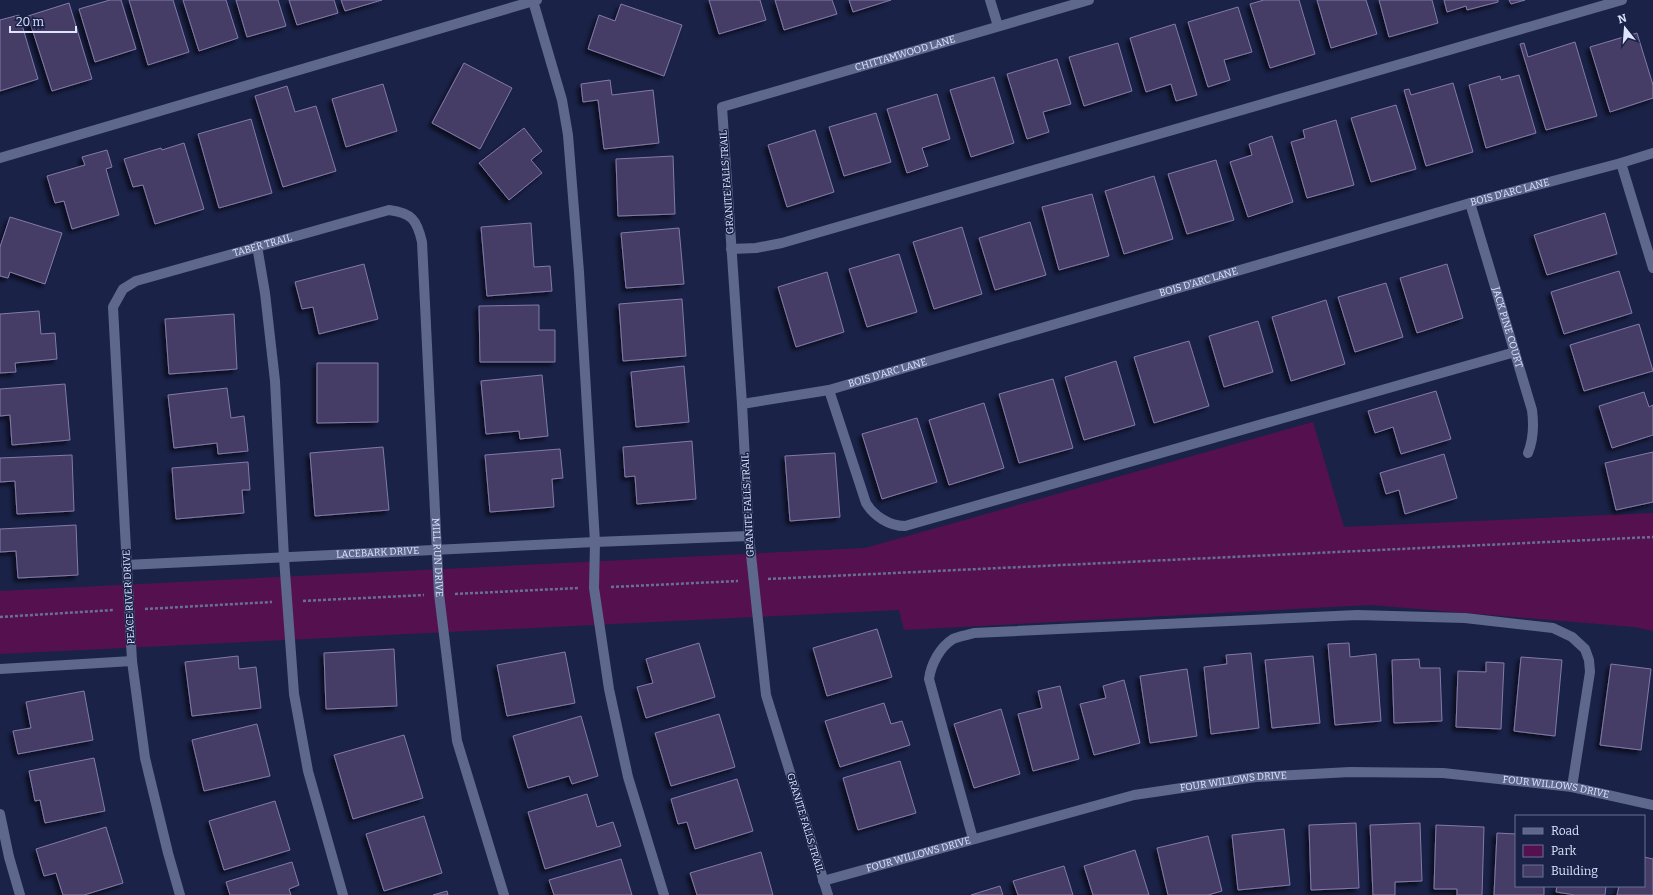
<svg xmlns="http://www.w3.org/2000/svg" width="1653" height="895" viewBox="0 0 1653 895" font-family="Bitter,serif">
  <defs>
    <filter id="shadow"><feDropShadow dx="-3.5" dy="3.5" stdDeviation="2" flood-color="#0009"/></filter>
  </defs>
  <rect width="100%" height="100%" fill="#1a2248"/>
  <polygon fill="#55114f" points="1313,422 1344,527 1653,513 1653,631 1634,627 1370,605 904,630 899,610 0,654 0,591 865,548"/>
  <g fill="#443c66" stroke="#827aaa" filter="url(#shadow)">
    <polygon points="110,0 121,0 136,49 95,62 79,9"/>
    <polygon points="129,0 173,0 189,52 148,65"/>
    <polygon points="183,0 226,0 238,38 199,51"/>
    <polygon points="236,0 278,0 286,26 247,37"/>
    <polygon points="289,0 334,0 338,13 297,25"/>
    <polygon points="341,0 382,0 345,11"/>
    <polygon points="709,0 760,0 766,20 719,34"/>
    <polygon points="775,0 832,0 837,14 784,30"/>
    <polygon points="849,0 891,0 853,12"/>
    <polygon points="1264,0 1299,0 1315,54 1270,68 1250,4"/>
    <polygon points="1317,0 1366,0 1377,34 1331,48"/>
    <polygon points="1379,0 1432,0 1438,23 1389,37"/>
    <polygon points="1444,0 1498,0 1498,2 1467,10 1466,6 1447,12"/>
    <polygon points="1509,0 1525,0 1511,4"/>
    <polygon points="69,3 92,79 52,91 28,16"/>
    <polygon points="621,4 682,25 664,76 588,49 599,15 615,21"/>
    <polygon points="1238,7 1252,52 1224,60 1230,80 1208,87 1188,22"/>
    <polygon points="19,15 38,79 0,91 0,20"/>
    <polygon points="1175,24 1197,95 1176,101 1171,84 1146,92 1130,38"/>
    <polygon points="1637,33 1653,85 1653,98 1610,112 1590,47"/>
    <polygon points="1575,42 1597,116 1546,130 1520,44 1524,43 1528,57"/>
    <polygon points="1118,43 1132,91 1084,106 1069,57"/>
    <polygon points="1057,59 1071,104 1043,112 1049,132 1027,139 1007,74"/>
    <polygon points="464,63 512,88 480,149 432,123"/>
    <polygon points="1519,75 1536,133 1486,148 1469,85 1500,76 1501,80"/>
    <polygon points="994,77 1014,143 971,157 950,90"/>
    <polygon points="610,80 612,95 653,90 659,143 604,149 598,100 583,102 581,84"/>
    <polygon points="1453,83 1473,152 1426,166 1404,90 1409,89 1411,95"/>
    <polygon points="383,84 397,131 346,147 332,99"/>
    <polygon points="287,86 295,112 316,106 336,171 283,187 255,96"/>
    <polygon points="937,94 950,139 922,148 928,166 907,173 887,109"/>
    <polygon points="1396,105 1416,169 1371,182 1351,118"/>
    <polygon points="876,113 891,162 844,176 829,127"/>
    <polygon points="251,119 272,193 219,208 198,134"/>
    <polygon points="1336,120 1354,185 1307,198 1291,142 1305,138 1303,130"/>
    <polygon points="524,128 542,151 531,160 542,173 509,200 479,163"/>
    <polygon points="815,130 834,192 787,207 768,145"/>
    <polygon points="1272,136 1293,202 1248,217 1230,162 1252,155 1249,144"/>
    <polygon points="184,143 204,209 155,224 143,185 133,187 124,159 161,148 162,150"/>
    <polygon points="107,150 112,167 106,169 119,215 72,229 64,201 55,203 47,176 85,165 82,157"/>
    <polygon points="673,156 675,214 618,216 616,159"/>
    <polygon points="1216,160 1234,220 1187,234 1168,174"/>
    <polygon points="1154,176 1173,239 1124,254 1105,191"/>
    <polygon points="1092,194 1109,256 1059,270 1042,207"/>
    <polygon points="1605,213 1617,254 1547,275 1534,235"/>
    <polygon points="10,217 62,233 45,284 10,272 8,278 0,276 0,247"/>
    <polygon points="1030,222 1046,275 995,290 979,238"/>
    <polygon points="531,223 534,267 550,266 552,291 487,296 481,227"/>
    <polygon points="962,227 982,294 934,309 913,242"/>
    <polygon points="679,228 684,284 626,288 621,233"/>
    <polygon points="899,254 917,312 867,327 849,269"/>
    <polygon points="364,264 378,319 319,334 313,307 302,309 295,282"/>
    <polygon points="1447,264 1463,318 1417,333 1400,278"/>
    <polygon points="1619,271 1632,313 1564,334 1551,292"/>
    <polygon points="827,272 844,332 796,347 778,287"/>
    <polygon points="1386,283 1403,337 1355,352 1338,297"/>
    <polygon points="682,299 686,356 623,361 619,304"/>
    <polygon points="1326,300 1345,364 1291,381 1272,317"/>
    <polygon points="539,305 539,330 555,330 555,362 480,362 479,306"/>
    <polygon points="39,311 41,334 55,333 57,359 15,363 16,372 0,373 0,314"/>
    <polygon points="234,314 237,369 169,374 165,319"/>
    <polygon points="1258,321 1273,372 1224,387 1209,336"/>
    <polygon points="1639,324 1653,371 1584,391 1570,345"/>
    <polygon points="1189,341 1209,406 1154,423 1134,357"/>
    <polygon points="1116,361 1135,425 1084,440 1065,377"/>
    <polygon points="317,363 378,363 378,422 317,423"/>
    <polygon points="684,366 689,422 636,427 631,372"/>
    <polygon points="542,375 548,436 520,439 519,431 486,434 481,381"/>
    <polygon points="1053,379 1073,448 1019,463 999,394"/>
    <polygon points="65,384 70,440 12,445 10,415 0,416 0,389"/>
    <polygon points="227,388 231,418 244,416 248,451 218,454 217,443 174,448 168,395"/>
    <polygon points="1436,391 1451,439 1401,454 1393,427 1375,433 1368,411"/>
    <polygon points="1644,392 1649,407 1653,405 1653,435 1612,448 1599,406"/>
    <polygon points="984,403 1004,468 949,485 929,420"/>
    <polygon points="917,418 937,482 882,499 862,434"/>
    <polygon points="692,441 696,499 637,504 635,476 625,477 623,447"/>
    <polygon points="383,447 389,510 315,516 310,453"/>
    <polygon points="560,449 563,478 552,479 554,507 490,512 485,455"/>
    <polygon points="1653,452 1653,502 1616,510 1605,463"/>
    <polygon points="835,453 840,517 790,521 785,456"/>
    <polygon points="1444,454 1457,498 1405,514 1399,490 1386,494 1380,473"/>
    <polygon points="72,455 74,511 17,514 15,481 0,482 0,458"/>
    <polygon points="248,462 250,490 242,490 244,513 176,519 172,468"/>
    <polygon points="76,525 78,575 18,578 16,551 0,552 0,529"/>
    <polygon points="877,629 892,677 827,696 813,648"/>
    <polygon points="699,643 715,697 646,718 637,687 653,683 646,659"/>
    <polygon points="1349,643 1350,657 1376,654 1381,721 1335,725 1328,644"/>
    <polygon points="394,649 397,706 326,709 324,653"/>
    <polygon points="565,652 575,703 507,716 497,665"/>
    <polygon points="1251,653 1259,728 1211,734 1204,667 1227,664 1226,655"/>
    <polygon points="238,656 239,669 256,667 261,708 192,716 185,662"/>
    <polygon points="1313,656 1320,723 1272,728 1265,660"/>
    <polygon points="1521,657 1562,660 1555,736 1514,731"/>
    <polygon points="1419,659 1420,668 1440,668 1442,721 1394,723 1392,660"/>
    <polygon points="1486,662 1504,663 1501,729 1456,727 1458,671 1486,672"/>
    <polygon points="1611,664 1651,669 1641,750 1600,745"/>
    <polygon points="1187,669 1197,736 1150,743 1140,676"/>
    <polygon points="1124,680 1140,743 1094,755 1080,704 1106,698 1103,686"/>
    <polygon points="1060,686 1079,759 1033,771 1018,714 1042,708 1038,691"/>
    <polygon points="84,691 93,740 18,754 13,731 31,728 26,702"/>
    <polygon points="884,703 891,724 902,721 910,745 840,767 825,721"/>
    <polygon points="1001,709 1020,774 974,788 954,724"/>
    <polygon points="719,714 735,767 671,786 655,733"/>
    <polygon points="581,716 598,776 572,784 569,776 528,788 513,736"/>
    <polygon points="257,724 270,776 204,791 192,740"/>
    <polygon points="404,735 423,798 353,819 334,755"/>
    <polygon points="94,758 105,811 45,823 40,800 35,801 29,771"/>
    <polygon points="900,761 916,813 858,830 843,778"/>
    <polygon points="737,779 753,831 695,849 687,822 678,824 671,799"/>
    <polygon points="587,794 597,827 613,822 621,846 545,869 528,812"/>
    <polygon points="275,801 290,850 224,870 209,821"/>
    <polygon points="424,816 442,873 384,891 366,834"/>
    <polygon points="1356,823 1359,888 1311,890 1309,825"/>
    <polygon points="1420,823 1422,881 1395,882 1395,895 1373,895 1370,825"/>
    <polygon points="1436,825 1484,827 1482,895 1457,895 1457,889 1434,889"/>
    <polygon points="106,827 123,883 84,895 63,895 56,873 44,876 36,849"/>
    <polygon points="1284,829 1290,885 1238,890 1232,835"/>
    <polygon points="1497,833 1516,834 1516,886 1544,886 1544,895 1494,895"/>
    <polygon points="1208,836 1222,891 1208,895 1168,895 1157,848"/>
    <polygon points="1135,850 1149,895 1093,895 1084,866"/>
    <polygon points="761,852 773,895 697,895 690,873"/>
    <polygon points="1644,857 1653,859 1653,895 1617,895 1619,886 1644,886"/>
    <polygon points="621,859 632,895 554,895 549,880"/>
    <polygon points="292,862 299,885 289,889 291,895 230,895 226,882"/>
    <polygon points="1064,866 1073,895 1018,895 1013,881"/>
    <polygon points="1000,886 1003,895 971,895"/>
    <polygon points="1557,886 1606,886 1605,895 1575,895 1556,892"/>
    <polygon points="447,891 448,895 433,895"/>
  </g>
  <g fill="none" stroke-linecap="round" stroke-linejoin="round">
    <g stroke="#687091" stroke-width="2.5" stroke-dasharray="3 2" stroke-linecap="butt">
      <polyline points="768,579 1653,537"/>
      <polyline points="611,587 738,581"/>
      <polyline points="455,594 578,588"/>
      <polyline points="303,601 424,595"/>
      <polyline points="145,609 272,602"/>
      <polyline points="0,617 114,610"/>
    </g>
    <g stroke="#5e688d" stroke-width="10">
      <polyline points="990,0 998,26"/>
      <polyline points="533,1 562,100 568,135 579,272 595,542 594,588 609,689 628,777 664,895"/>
      <polyline points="0,158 537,0"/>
      <polyline points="1621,163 1653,268"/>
      <polyline points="257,246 265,293 275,381 284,558 294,694 308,771 343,895"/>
      <polyline points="731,249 756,248 782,243 1622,0"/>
      <path d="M829,390L866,503C874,516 889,526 905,526L1515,352"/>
      <polyline points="0,669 132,661"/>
      <polyline points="0,814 9,857 20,895"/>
      <path d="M973,839L929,679C931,664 940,647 953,639C959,636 968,635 974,633L1357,615L1465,618L1553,628L1572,637L1585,649L1589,660L1590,672L1572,787"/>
    </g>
    <g stroke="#5e688d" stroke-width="10">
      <path id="s1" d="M1470,203L1532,410C1534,425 1534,438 1528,453"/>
      <path id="s2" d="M742,404L829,390L1470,203L1621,163L1653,153"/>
      <path id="s3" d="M126,565L595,542L749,536"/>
      <path id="s4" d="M823,881L1134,795L1256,777L1350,772L1443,773L1572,787L1653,805"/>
      <path id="s5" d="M180,895L168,853L145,758L132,661L113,307L123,289L136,281L389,210C412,213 417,220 422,242L439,594L457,741L504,895"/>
      <path id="s6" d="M828,895L766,695L749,536L742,404L722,107L1089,0"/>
    </g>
  </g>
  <g text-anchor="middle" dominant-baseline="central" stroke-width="3" stroke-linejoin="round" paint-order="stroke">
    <g font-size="10" fill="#dde5fe" stroke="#1a2248">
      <text stroke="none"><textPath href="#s6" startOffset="990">CHITTAMWOOD LANE</textPath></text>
      <text transform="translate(727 182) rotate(-94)">GRANITE FALLS TRAIL</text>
      <text stroke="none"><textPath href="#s2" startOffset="797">BOIS D'ARC LANE</textPath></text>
      <text stroke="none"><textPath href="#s5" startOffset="761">TABER TRAIL</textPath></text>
      <text stroke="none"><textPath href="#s2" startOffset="473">BOIS D'ARC LANE</textPath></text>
      <text stroke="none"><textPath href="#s1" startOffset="130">JACK PINE COURT</textPath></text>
      <text stroke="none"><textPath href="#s2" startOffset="149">BOIS D'ARC LANE</textPath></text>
      <text transform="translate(748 505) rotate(-93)">GRANITE FALLS TRAIL</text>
      <text stroke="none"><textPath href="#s3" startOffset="252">LACEBARK DRIVE</textPath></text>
      <text stroke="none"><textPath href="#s5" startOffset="1259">MILL RUN DRIVE</textPath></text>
      <text transform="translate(129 597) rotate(-93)">PEACE RIVER DRIVE</text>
      <text stroke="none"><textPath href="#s4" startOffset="423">FOUR WILLOWS DRIVE</textPath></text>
      <text stroke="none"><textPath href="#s4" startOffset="747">FOUR WILLOWS DRIVE</textPath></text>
      <text transform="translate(805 823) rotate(73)">GRANITE FALLS TRAIL</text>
      <text stroke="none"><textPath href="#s4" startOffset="99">FOUR WILLOWS DRIVE</textPath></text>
    </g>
  </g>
  <rect x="1515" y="815" width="130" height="72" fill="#1a2248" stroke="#687091"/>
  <rect x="1523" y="828" width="20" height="6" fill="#5e688d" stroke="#687091"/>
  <text x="1551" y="835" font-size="12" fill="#dde5fe">Road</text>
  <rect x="1523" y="845" width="20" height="12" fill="#55114f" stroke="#687091"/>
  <text x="1551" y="855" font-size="12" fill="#dde5fe">Park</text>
  <rect x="1523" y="865" width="20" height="12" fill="#443c66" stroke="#687091"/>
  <text x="1551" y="875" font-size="12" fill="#dde5fe">Building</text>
  <g transform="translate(1625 28) rotate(343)" stroke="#1a2248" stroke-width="3" paint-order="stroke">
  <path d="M0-3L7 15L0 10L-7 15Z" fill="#dde5fe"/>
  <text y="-6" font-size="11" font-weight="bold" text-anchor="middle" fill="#dde5fe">N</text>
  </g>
  <path d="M10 26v6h66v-6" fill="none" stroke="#dde5fe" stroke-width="2"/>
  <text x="16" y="26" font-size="12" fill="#dde5fe" stroke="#1a2248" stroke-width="3" paint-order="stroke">20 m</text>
</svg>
